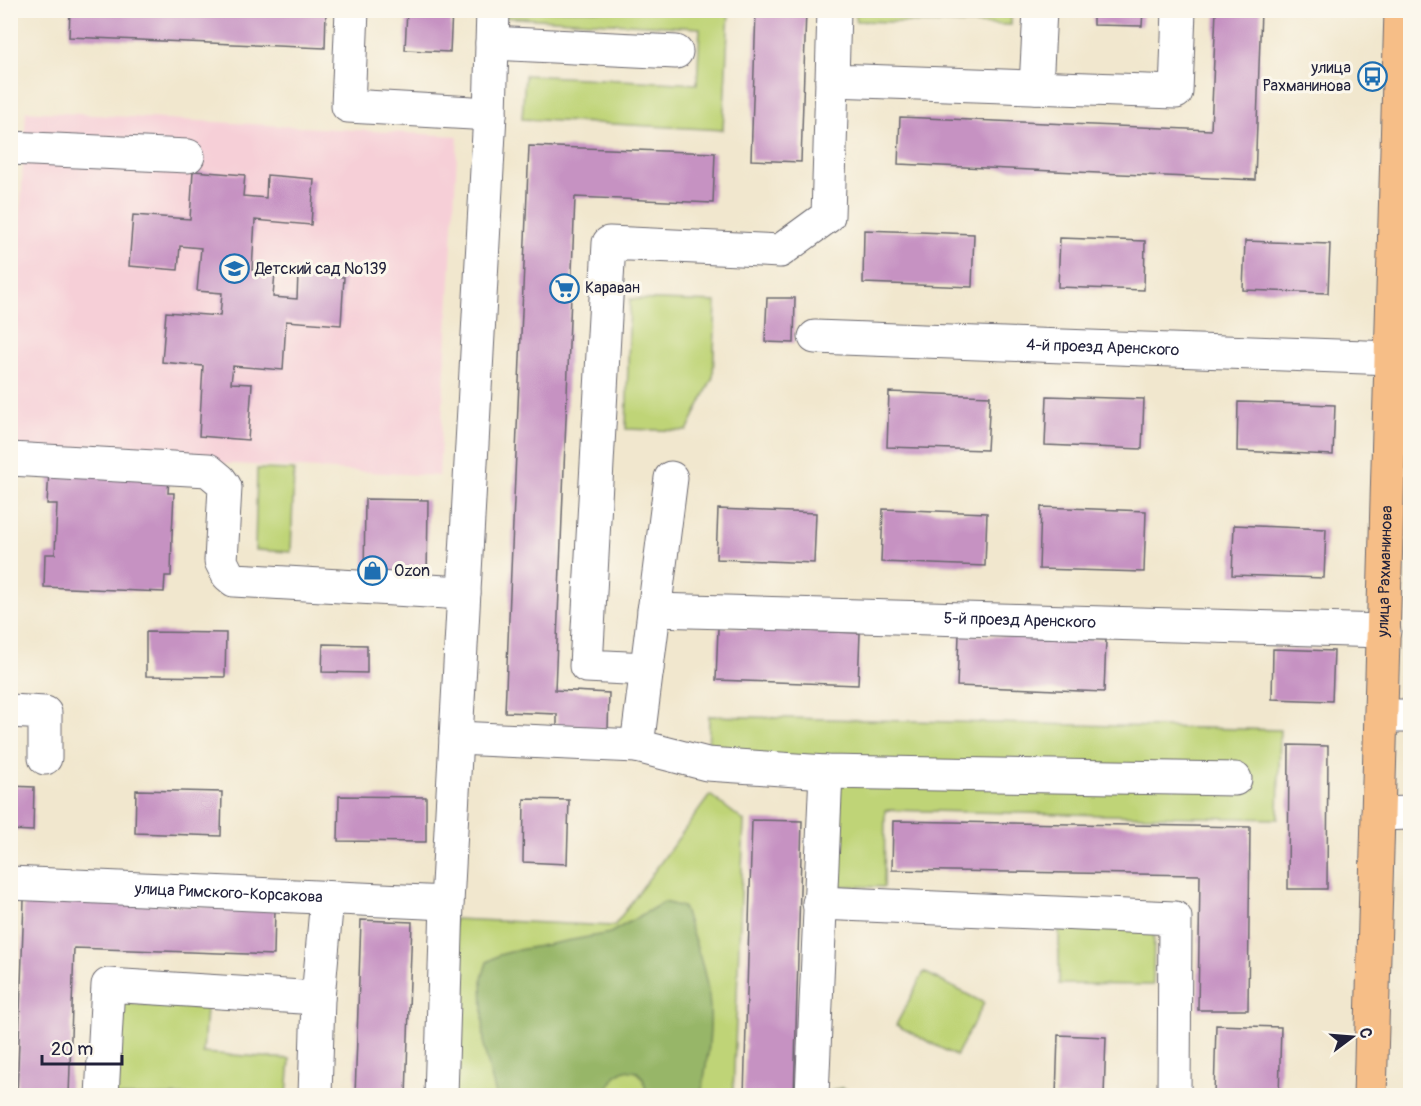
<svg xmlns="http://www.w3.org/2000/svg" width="1421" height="1106" viewBox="0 0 1421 1106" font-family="Pangolin,sans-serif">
  <rect width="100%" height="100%" fill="#fbf7ec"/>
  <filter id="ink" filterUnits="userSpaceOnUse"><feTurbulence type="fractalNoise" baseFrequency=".0167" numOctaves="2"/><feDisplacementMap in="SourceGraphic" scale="12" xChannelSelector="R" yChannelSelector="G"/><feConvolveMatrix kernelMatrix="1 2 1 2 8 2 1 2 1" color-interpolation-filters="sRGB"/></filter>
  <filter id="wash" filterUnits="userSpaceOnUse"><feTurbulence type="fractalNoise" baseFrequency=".008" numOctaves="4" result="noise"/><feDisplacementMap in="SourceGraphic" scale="24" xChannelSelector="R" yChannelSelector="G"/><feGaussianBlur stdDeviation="1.35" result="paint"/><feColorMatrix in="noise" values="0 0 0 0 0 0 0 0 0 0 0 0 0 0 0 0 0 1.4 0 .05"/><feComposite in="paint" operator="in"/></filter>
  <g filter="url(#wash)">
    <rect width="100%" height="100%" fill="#f1e7ce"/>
    <polygon fill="#f6cfd7" points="26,111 458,136 439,476 11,451 11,390"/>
    <g fill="#bfd477" stroke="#707b59" stroke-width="1.5">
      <polygon points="500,10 729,11 723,130 522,119 525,75 697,84 700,28 500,17"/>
      <polygon points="856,11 1011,11 1011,25 856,21"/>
      <polygon points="630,299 716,302 713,377 687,431 626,429"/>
      <polygon points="257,469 294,470 291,552 255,550"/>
      <polygon points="709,716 1280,730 1278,819 885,810 884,887 838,886 840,763 708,760"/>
      <polygon points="710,795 744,821 733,1095 447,1096 454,919 614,926"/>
      <polygon points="1059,925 1154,926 1153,985 1059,984"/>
      <polygon points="924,972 984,1003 956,1056 896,1025"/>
      <polygon points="122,1003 206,1008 203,1053 290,1059 287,1095 115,1096"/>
    </g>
    <g fill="#97b668" stroke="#5c6c52" stroke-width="1.5">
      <path d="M664,902L683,907C693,936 705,967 709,997C713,1030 707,1063 701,1095H647L643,1078L637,1072L625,1070L616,1075L603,1095H496L484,1049L482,978L487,962L499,955L518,950L610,933Z"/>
      <polygon points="842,1088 859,1095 830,1095 832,1091"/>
    </g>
    <g id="blocks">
      <g fill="#c692c2">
        <polygon points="70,10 326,10 325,48 69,37"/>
        <polygon points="407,10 452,10 450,52 405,50"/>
        <polygon points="756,10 806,10 801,162 751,160"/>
        <polygon points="1093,10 1143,10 1142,26 1093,25"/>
        <polygon points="1216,10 1261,10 1255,180 898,164 900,117 1211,130"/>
        <polygon points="529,146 715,153 713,203 575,197 555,690 609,693 608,729 557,727 557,714 505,712"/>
        <polygon points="193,171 245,175 243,196 266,198 267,175 314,179 311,225 255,220 252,270 275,272 273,297 297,299 298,273 344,277 341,325 286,321 283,370 233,366 231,383 252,384 248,440 199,436 203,366 162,362 166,312 220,316 222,293 197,291 201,248 180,246 178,270 129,266 133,215 190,219"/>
        <polygon points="864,230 974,234 972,287 863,283"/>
        <polygon points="1060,238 1145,241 1144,290 1058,287"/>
        <polygon points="1245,241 1330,244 1328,293 1243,290"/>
        <polygon points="767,298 795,298 794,343 765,342"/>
        <polygon points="889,392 990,396 987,450 887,447"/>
        <polygon points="1047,396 1144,399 1142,449 1045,445"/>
        <polygon points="1238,402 1335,405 1333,455 1237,451"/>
        <polygon points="49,471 169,476 168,493 174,493 172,535 171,576 165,576 164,592 44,587 45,554 55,554 57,504 47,504"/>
        <polygon points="365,499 428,500 427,580 364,580"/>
        <polygon points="1041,507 1146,511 1144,572 1039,569"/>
        <polygon points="718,509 816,513 814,563 716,559"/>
        <polygon points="883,509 987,513 985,566 881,562"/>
        <polygon points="1234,525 1326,529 1324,578 1232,575"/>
        <polygon points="718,628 860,633 858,685 716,680"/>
        <polygon points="146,632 226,633 225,677 146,676"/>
        <polygon points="959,635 1106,640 1104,692 957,686"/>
        <polygon points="323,644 367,645 367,673 322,672"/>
        <polygon points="1273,649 1334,651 1332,701 1272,699"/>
        <polygon points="1289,745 1328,746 1327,889 1288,889"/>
        <polygon points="10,786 34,787 33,831 10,830"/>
        <polygon points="136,790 222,792 221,836 135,833"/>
        <polygon points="339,796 426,797 426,842 338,841"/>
        <polygon points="524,799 569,800 567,864 523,862"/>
        <polygon points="752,820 802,821 794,1096 744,1096"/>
        <polygon points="893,821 1250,827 1248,1010 1198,1010 1200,875 892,870"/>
        <polygon points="24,900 275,909 274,955 74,948 69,1096 17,1096"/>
        <polygon points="361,920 412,922 406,1096 355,1096"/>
        <polygon points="1216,1025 1281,1027 1279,1096 1214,1096"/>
        <polygon points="1058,1035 1106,1037 1104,1096 1056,1096"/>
      </g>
    </g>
  </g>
  <g filter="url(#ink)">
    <use href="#blocks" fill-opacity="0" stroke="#6a676e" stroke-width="1.5"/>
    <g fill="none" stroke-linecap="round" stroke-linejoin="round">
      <defs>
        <g id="minor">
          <polyline points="352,10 348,106 490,114"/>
          <polyline points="834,10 832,80 1176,92 1179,10"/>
          <polyline points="492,43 676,52"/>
          <polyline points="1036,87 1040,10"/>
          <polyline points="10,148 188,156"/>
          <path id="s1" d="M815,337L1392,358"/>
          <polyline points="10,459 208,470 220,480 225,487 221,561 228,575 234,580 464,593"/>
          <path id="s2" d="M654,610L1384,631"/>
          <polyline points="647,669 586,666 609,243 780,251 828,216 832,80"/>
          <polyline points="10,711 45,713 45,758"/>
          <polyline points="1381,716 1410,716"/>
          <polyline points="456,738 637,746 671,478"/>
          <polyline points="637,746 707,764 826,772 1235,779"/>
          <polyline points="1378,814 1410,813"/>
          <path id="s3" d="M10,883L447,903"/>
          <polyline points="819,903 1175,918 1174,1096"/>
          <polyline points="102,1096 108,985 318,998"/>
          <polyline points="315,1096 318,998 327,898"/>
          <polyline points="441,1096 447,903 490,114 493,10"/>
          <polyline points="812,1096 826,772"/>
        </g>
        <g id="major">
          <path id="s4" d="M1370,1096L1401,10"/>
        </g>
      </defs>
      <use href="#minor" stroke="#6a676e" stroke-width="35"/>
      <use href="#major" stroke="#6a676e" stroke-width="35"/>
      <use href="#minor" stroke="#fff" stroke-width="33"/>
      <use href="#major" stroke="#f6be87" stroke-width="33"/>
    </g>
  </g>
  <defs>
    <symbol id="bus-ring" viewBox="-11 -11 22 22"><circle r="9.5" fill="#fbf7ec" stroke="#1f6fb2" stroke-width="1.5"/><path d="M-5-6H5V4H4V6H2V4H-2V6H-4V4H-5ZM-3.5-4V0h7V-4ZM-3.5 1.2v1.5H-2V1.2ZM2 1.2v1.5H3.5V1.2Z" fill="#1f6fb2"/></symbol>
    <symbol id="school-ring" viewBox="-11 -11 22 22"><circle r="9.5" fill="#fbf7ec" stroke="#1f6fb2" stroke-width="1.5"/><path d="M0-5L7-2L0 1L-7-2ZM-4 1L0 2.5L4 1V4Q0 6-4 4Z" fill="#1f6fb2"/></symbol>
    <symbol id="supermarket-ring" viewBox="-11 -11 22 22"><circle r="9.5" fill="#fbf7ec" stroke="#1f6fb2" stroke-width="1.5"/><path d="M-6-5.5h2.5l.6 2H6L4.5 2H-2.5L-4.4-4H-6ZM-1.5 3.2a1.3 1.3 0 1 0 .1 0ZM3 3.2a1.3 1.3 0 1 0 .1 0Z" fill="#1f6fb2"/></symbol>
    <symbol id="shop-ring" viewBox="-11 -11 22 22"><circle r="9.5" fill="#fbf7ec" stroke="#1f6fb2" stroke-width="1.5"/><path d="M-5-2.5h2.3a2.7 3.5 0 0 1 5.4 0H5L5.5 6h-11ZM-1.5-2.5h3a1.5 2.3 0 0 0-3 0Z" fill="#1f6fb2"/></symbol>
  </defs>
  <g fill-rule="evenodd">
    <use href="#bus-ring" x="1356" y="60" width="33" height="33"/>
    <use href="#school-ring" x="218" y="252" width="33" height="33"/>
    <use href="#supermarket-ring" x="548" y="272" width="33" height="33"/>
    <use href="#shop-ring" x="356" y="554" width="33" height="33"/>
  </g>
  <g text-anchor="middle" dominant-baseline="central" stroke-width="6" stroke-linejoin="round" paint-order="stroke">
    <g font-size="16" fill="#22223b" stroke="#fbf7ec" text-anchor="start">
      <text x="1351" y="68" text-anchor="end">улица<tspan x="1351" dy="18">Рахманинова</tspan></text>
      <text x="255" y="269">Детский сад №139</text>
      <text x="585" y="288">Караван</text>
      <text x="394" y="571">Ozon</text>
    </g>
    <g font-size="16" fill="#22223b" stroke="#fbf7ec">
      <text stroke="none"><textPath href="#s1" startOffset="288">4-й проезд Аренского</textPath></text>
      <text stroke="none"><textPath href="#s4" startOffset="525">улица Рахманинова</textPath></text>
      <text stroke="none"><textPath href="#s2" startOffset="366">5-й проезд Аренского</textPath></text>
      <text stroke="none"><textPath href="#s3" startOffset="219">улица Римского-Корсакова</textPath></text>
    </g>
  </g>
  <rect width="1421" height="1106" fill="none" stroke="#fbf7ec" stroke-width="36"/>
  <g transform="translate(1352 1037) rotate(74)" stroke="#fbf7ec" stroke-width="4.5" paint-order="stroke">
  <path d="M0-4.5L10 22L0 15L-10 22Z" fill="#22223b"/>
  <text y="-9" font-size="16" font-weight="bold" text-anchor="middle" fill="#22223b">С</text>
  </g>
  <path d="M42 1055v9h80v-9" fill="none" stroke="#22223b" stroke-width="3"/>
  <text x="51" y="1055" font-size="18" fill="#22223b" stroke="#fbf7ec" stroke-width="4.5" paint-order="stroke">20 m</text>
</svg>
